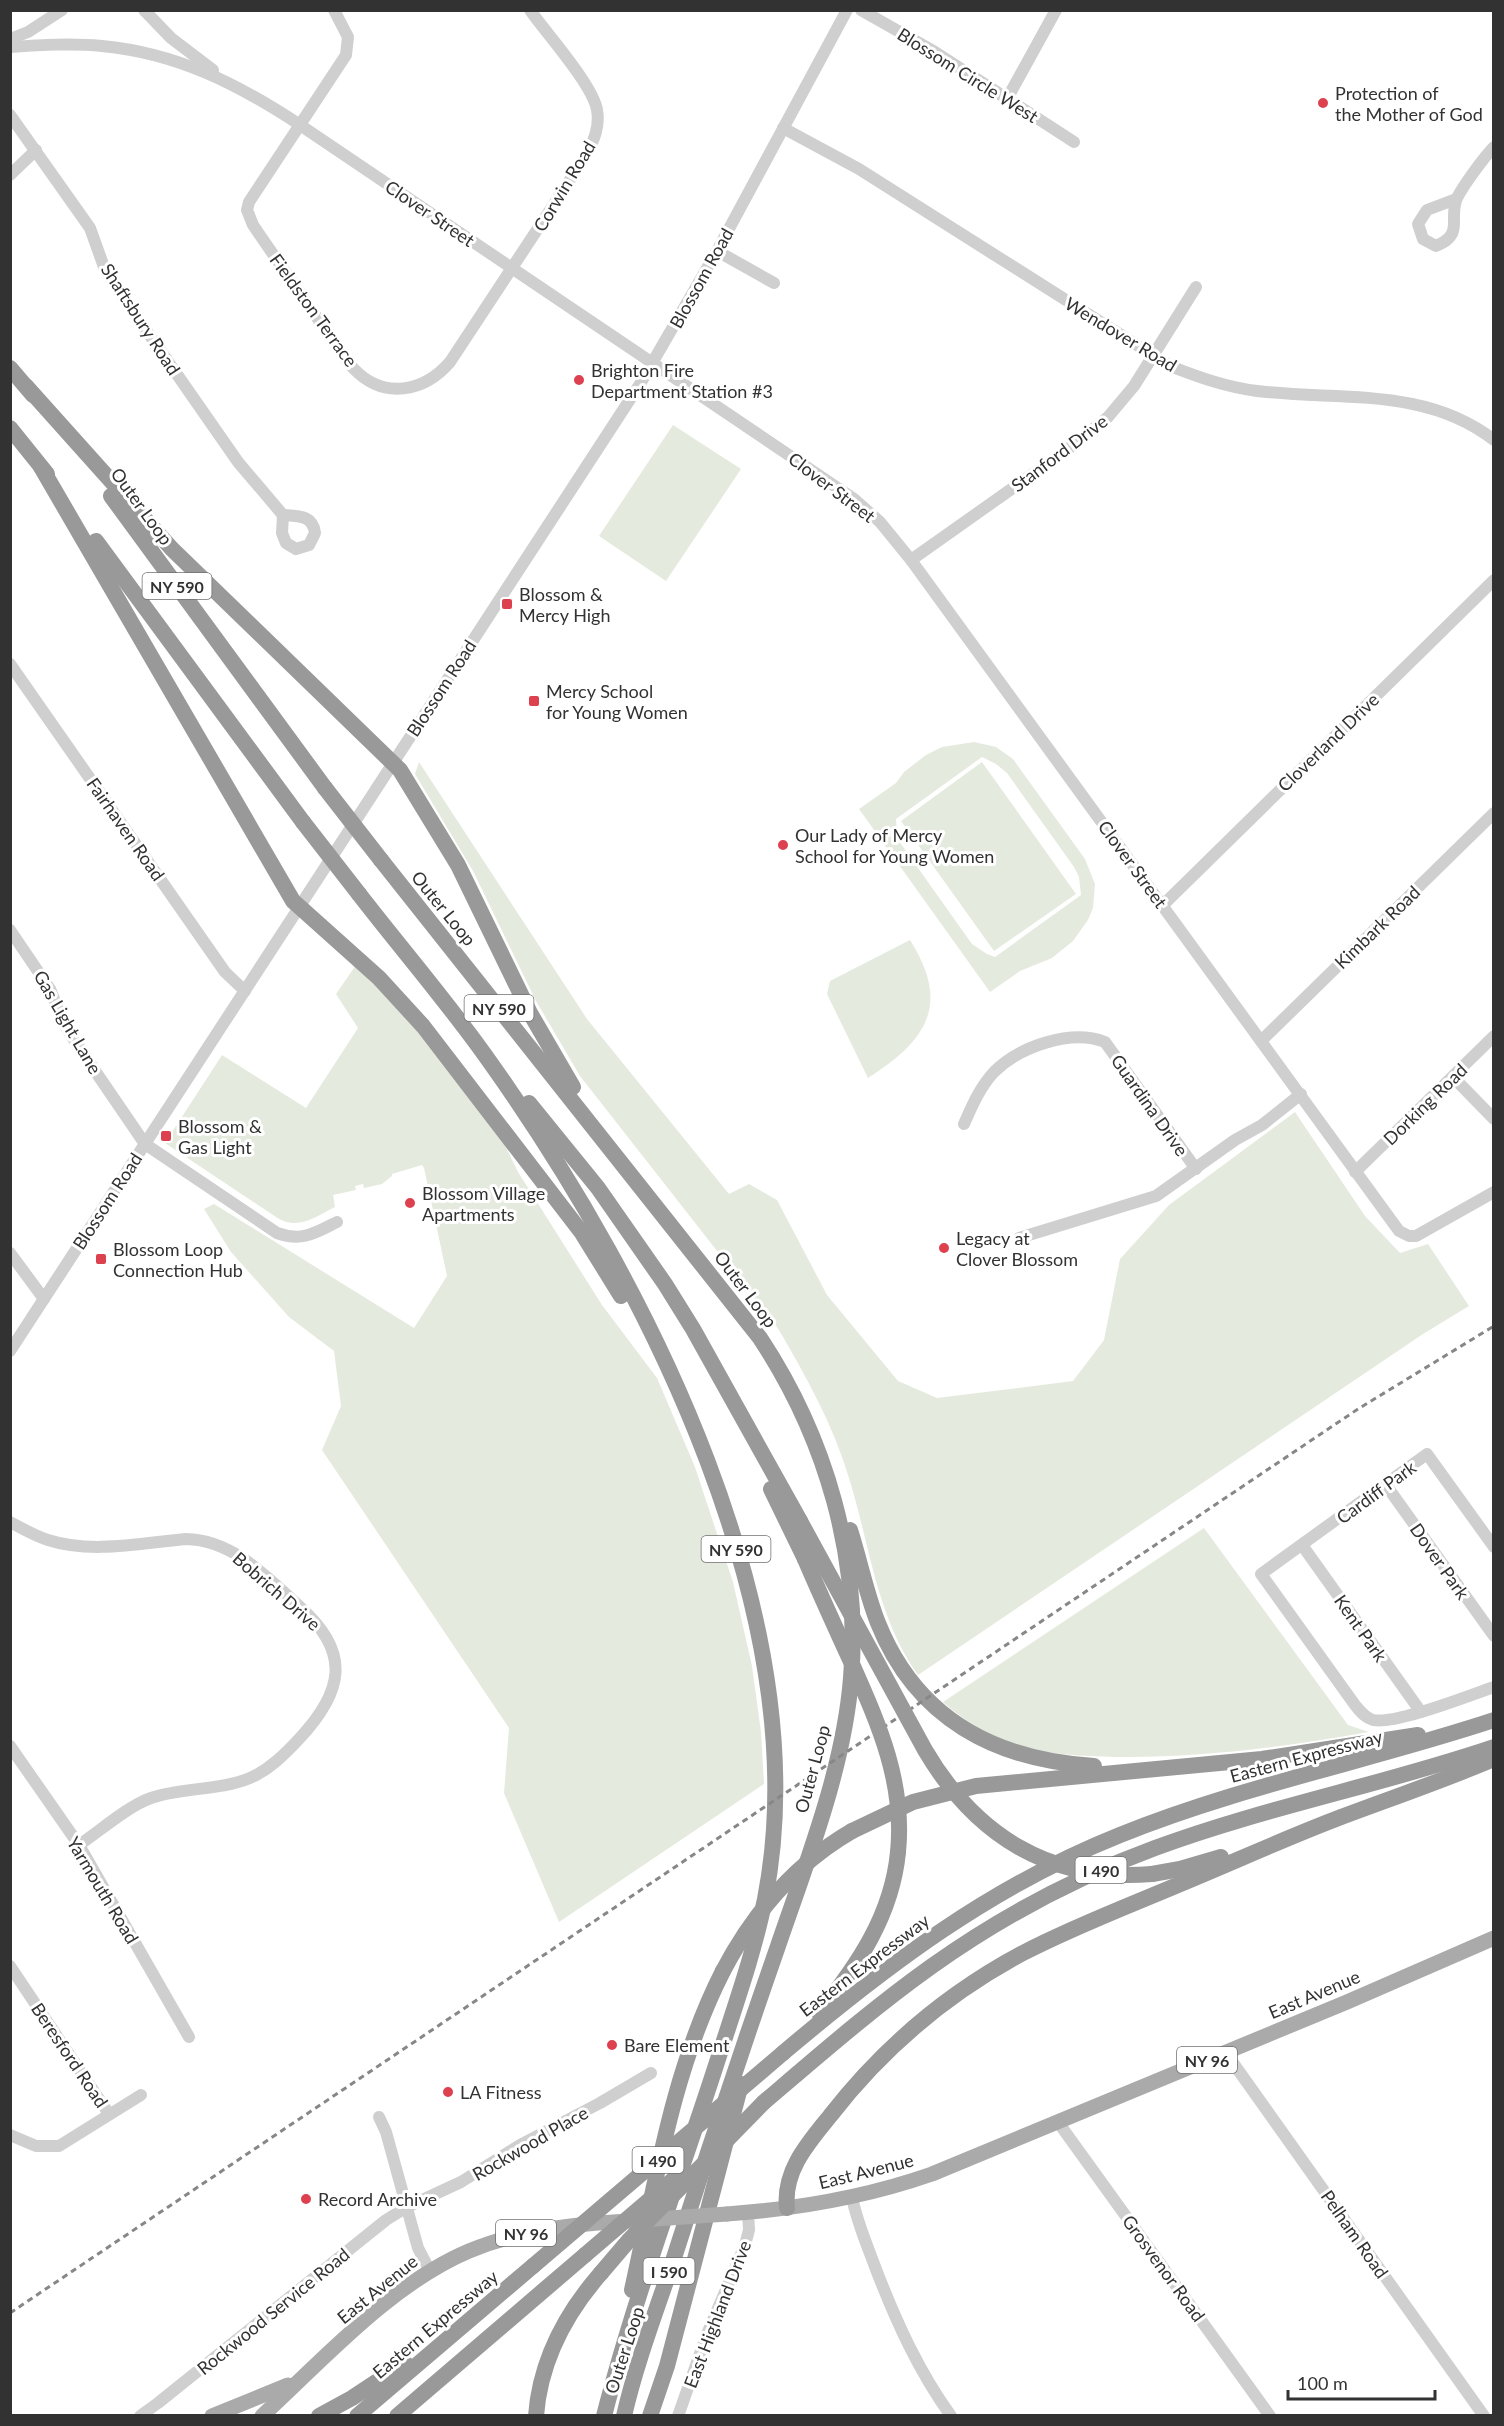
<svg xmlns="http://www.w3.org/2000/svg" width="1504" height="2426" viewBox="0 0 1504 2426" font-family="Lato,sans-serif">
  <rect width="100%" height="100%" fill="#fff"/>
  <g fill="#e5eade" fill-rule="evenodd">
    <polygon points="673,425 741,469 666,581 599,536"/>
    <path d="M974,742L996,747L1013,759L1085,859L1095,884L1093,908L1088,920L1073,941L1052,958L1020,971L990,992L859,809L896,783L904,772L926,755L942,747ZM982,757L996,764L1007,773L1074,867L1079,877L1081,895L995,957L987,954L972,944L901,844L897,833L896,819Z"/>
    <path d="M419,762L587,1019L729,1194L749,1184L777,1200L827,1295L898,1381L937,1398L1073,1381L1104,1340L1120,1259L1169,1205L1295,1112L1365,1216L1400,1253L1428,1244L1469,1306L1423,1334L918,1675C876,1616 870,1545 849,1478C833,1425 807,1378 779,1330L580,1076L536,1001L473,871L415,774Z"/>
    <polygon points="982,762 1076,894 994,951 901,821"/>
    <path d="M910,940C951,1005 927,1040 868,1078L827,994L830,981Z"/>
    <path d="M356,965L392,999L502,1139L518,1172L602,1305L657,1378L695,1467L733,1582L752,1666L761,1732L764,1784L559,1922L504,1793L509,1728L322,1450L341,1406L334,1351L289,1317L231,1252L204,1209L214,1204L414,1328L447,1276L424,1168L422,1165L392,1174V1176L382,1184L364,1188L363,1184L355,1186L356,1190L333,1195L335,1207C317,1216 299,1230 279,1219L165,1143L222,1055L306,1108L358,1028L336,994Z"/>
    <path d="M1204,1528L1348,1725L1369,1732C1285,1747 1201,1758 1116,1757C1079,1756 1042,1755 1008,1742C984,1733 961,1718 943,1702Z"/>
  </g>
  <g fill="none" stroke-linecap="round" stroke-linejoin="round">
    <g stroke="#cfcfcf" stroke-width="12">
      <polyline points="144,10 171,38 213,70"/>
      <path d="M334,10L348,37L346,55L249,202L247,210L253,225C272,253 292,281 311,309C325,328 338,352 354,369C384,400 424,392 450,362L587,154C594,140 600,126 597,110C593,85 546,33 530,10"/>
      <polyline points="861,10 935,52 1074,142"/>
      <polyline points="10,39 28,32 62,10"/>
      <path d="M10,47C41,45 72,43 102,46C177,53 238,84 300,125L854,499L880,522L911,560L1399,1231L1409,1236H1416L1494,1192"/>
      <polyline points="1007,99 1056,10"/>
      <polyline points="10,115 90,228 104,267 114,284 238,462 283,515"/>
      <path d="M783,128L859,169L1170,366C1198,377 1226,387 1257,391C1338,401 1425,386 1494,440"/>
      <polyline points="10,175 36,150"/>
      <path d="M1456,199L1427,210L1418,224L1423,239L1436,246C1465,234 1448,219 1457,198C1463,186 1484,157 1494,147"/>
      <polyline points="717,251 774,283"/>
      <path d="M283,515C298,516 313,515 315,533L309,545L296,549L286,543L282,533Z"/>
      <polyline points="911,560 1075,444 1108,417 1134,386 1196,287"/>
      <polyline points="10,664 225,972 245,991"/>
      <polyline points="1163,905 1494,580"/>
      <path d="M10,930L50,989L63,1022L76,1043L145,1144L277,1233C302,1242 315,1233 337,1222"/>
      <polyline points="1261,1041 1494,813"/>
      <polyline points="1453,1077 1494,1119"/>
      <path d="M964,1124C972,1106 980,1087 994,1072C1020,1046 1071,1029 1105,1042L1196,1169"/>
      <polyline points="1355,1172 1494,1036"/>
      <polyline points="1019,1238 1156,1196 1235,1140 1262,1125 1301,1094"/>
      <polyline points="10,1253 44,1299"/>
      <polyline points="10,1351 640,384 717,251 847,10"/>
      <polyline points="1386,1485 1494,1636"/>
      <path d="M10,1522C23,1529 35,1536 48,1540C91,1554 142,1543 186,1539C233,1540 267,1577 300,1607C352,1653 343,1692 299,1739C285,1754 269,1770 250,1778C218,1791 183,1787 151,1798C128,1806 100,1831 79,1845"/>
      <polyline points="1302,1545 1421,1712"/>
      <path d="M1494,1547L1427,1454L1261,1574L1355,1705C1360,1711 1365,1718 1373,1720C1395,1725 1470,1695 1494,1687"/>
      <polyline points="10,1746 79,1845 189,2037"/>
      <polyline points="10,1966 109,2114"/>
      <polyline points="1226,2053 1484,2416"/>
      <polyline points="379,2117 386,2132 418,2248 430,2271"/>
      <polyline points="1058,2122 1270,2416"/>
      <polyline points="10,2135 36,2146 59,2146 141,2095"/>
      <path d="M852,2197C857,2223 868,2247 877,2272C897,2323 918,2370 951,2416"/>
      <polyline points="140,2416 158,2403 386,2220 407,2207 461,2182 520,2145 600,2103 651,2073"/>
      <polyline points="678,2416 707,2334 745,2245 749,2230 748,2212"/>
    </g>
    <g stroke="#aaa" stroke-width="15">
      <path d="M727,2214C797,2209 866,2197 932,2174L1347,2002L1494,1938"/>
      <polyline points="212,2416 288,2385"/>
      <path d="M262,2416C324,2359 391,2284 469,2251C520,2230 574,2224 629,2221"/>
    </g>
    <g stroke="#999" stroke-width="16">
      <polyline points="10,368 33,395"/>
      <polyline points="26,386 172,549 400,770 458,865 530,1013 573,1087"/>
      <polyline points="10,428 47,474"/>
      <polyline points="41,467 293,901 379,978 423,1026 582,1233 621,1296"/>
      <polyline points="111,496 325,788"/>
      <polyline points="96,541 303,822"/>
      <path d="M381,860L760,1338C826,1438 861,1558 851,1678C844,1768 807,1861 778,1946C741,2052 706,2157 672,2264C655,2314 636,2364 624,2416"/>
      <path d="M359,894C403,951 451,1006 492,1065C648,1285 819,1622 765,1899C754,1953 735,2006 718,2059C680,2177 635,2295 604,2416"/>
      <polyline points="529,1103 598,1188 665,1284 693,1329 800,1521"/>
      <polyline points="771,1489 805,1559"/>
      <path d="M850,1530C860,1561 866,1593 878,1623C916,1718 995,1760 1094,1766"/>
      <polyline points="852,1831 913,1802 976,1786 1262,1759 1418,1735"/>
      <polyline points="1152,1874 1180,1869 1221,1857"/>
      <path d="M819,2013C858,1965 892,1915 898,1852"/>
      <path d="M783,2053C887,1965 992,1886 1120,1835C1241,1786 1370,1761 1494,1720"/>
      <path d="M763,2103C818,2056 873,2008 932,1966C1001,1917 1076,1877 1155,1848C1266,1807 1382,1785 1494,1747"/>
      <path d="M787,2208C783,2171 808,2143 830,2116C882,2049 948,1993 1023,1953C1071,1928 1123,1908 1173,1887C1227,1865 1281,1840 1336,1819C1389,1799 1442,1781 1494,1759"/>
      <path d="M632,2290C656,2182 672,2071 723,1971"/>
      <polyline points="319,2416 352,2398 405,2363"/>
      <polyline points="357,2416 533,2266"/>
      <polyline points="397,2416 585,2255"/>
      <path d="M536,2416C540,2362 566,2313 601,2273"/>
      <polyline points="650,2416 667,2366 741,2084"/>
    </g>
    <polyline stroke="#878787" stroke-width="3" stroke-dasharray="6 4.5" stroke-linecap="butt" points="10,2313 1358,1409 1494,1326"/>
    <polyline stroke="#aaa" stroke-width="15" points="641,2220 727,2214"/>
    <g stroke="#999" stroke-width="16">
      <polyline points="325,788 381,860"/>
      <polyline points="303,822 359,894"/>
      <path d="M800,1521L925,1750C975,1835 1050,1883 1152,1874"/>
      <path d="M805,1559C820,1594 836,1629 852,1664C879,1725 905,1783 898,1852"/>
      <path d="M723,1971C753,1914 795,1864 852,1831"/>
      <polyline points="585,2255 682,2172"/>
      <polyline points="533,2266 783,2053"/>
      <polyline points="601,2273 630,2239 763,2103"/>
    </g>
  </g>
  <g fill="#dd404f" stroke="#fff" stroke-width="2">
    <circle cx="1323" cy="103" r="6"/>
    <circle cx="579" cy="380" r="6"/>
    <rect x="501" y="598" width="12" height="12" rx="3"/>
    <rect x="528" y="695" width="12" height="12" rx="3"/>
    <circle cx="783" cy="845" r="6"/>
    <rect x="160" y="1130" width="12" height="12" rx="3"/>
    <circle cx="410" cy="1203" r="6"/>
    <circle cx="944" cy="1248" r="6"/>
    <rect x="95" y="1253" width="12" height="12" rx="3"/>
    <circle cx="612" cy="2045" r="6"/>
    <circle cx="448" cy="2092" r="6"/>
    <circle cx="306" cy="2199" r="6"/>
  </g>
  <g text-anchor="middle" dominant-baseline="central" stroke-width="6" stroke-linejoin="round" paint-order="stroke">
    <g fill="#fff" stroke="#707070" stroke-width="1.5">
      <rect x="142.5" y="573" width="69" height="26" rx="4.5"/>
      <rect x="464.5" y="995" width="69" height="26" rx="4.5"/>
      <rect x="701.5" y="1536" width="69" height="26" rx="4.5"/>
      <rect x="1075.5" y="1857" width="51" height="26" rx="4.5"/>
      <rect x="1177" y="2047" width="60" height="26" rx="4.5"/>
      <rect x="632.5" y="2147" width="51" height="26" rx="4.5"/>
      <rect x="496" y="2220" width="60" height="26" rx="4.5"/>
      <rect x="643.5" y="2258" width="51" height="26" rx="4.5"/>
    </g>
    <g font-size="16" font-weight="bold" fill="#323232">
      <text x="177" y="586">NY 590</text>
      <text x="499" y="1008">NY 590</text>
      <text x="736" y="1549">NY 590</text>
      <text x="1101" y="1870">I 490</text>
      <text x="1207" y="2060">NY 96</text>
      <text x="658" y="2160">I 490</text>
      <text x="526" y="2233">NY 96</text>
      <text x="669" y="2271">I 590</text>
    </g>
    <g font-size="18" fill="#323232" stroke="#fff">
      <text transform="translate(968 75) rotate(32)">Blossom Circle West</text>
      <text transform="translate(564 186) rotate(-59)">Corwin Road</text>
      <text transform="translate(430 213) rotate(34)">Clover Street</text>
      <text transform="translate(701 278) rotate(-61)">Blossom Road</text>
      <text transform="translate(314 310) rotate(54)">Fieldston Terrace</text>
      <text transform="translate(141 319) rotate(57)">Shaftsbury Road</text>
      <text transform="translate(1121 334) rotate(31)">Wendover Road</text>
      <text transform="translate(1059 453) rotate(-37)">Stanford Drive</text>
      <text transform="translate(832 487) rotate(37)">Clover Street</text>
      <text transform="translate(142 506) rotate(54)">Outer Loop</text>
      <text transform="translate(441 688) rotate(-57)">Blossom Road</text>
      <text transform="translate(1328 742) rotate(-44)">Cloverland Drive</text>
      <text transform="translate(126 829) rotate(55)">Fairhaven Road</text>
      <text transform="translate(1133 864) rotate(54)">Clover Street</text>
      <text transform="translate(444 908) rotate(51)">Outer Loop</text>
      <text transform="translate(1377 927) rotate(-44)">Kimbark Road</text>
      <text transform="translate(68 1022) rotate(60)">Gas Light Lane</text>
      <text transform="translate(1425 1104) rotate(-44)">Dorking Road</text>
      <text transform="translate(1150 1105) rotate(55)">Guardina Drive</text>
      <text transform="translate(107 1201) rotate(-57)">Blossom Road</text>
      <text transform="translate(746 1289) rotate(53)">Outer Loop</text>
      <text transform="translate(1376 1492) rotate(-36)">Cardiff Park</text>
      <text transform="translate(1440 1561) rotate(55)">Dover Park</text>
      <text transform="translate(277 1591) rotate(41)">Bobrich Drive</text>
      <text transform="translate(1361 1628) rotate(55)">Kent Park</text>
      <text transform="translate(1306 1756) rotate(-15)">Eastern Expressway</text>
      <text transform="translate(812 1769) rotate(-75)">Outer Loop</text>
      <text transform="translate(103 1890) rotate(59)">Yarmouth Road</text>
      <text transform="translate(864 1965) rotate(-37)">Eastern Expressway</text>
      <text transform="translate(1314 1994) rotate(-23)">East Avenue</text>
      <text transform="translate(70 2055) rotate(56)">Beresford Road</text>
      <text transform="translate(530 2143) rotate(-30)">Rockwood Place</text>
      <text transform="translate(866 2171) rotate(-14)">East Avenue</text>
      <text transform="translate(1355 2234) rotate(55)">Pelham Road</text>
      <text transform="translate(1164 2268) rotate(54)">Grosvenor Road</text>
      <text transform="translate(377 2289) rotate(-39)">East Avenue</text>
      <text transform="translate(273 2311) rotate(-39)">Rockwood Service Road</text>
      <text transform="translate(717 2314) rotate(-69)">East Highland Drive</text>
      <text transform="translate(435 2324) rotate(-40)">Eastern Expressway</text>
      <text transform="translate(624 2350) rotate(-72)">Outer Loop</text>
    </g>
    <g font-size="18" fill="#323232" stroke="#fff" text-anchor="start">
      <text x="1335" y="93">Protection of<tspan x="1335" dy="21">the Mother of God</tspan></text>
      <text x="591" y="370">Brighton Fire<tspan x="591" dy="21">Department Station #3</tspan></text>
      <text x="519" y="594">Blossom &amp;<tspan x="519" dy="21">Mercy High</tspan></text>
      <text x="546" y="691">Mercy School<tspan x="546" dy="21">for Young Women</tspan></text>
      <text x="795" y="835">Our Lady of Mercy<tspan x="795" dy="21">School for Young Women</tspan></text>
      <text x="178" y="1126">Blossom &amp;<tspan x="178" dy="21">Gas Light</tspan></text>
      <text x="422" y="1193">Blossom Village<tspan x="422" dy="21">Apartments</tspan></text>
      <text x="956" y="1238">Legacy at<tspan x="956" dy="21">Clover Blossom</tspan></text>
      <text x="113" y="1249">Blossom Loop<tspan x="113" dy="21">Connection Hub</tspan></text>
      <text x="624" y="2045">Bare Element</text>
      <text x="460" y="2092">LA Fitness</text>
      <text x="318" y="2199">Record Archive</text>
    </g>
  </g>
  <rect width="1504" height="2426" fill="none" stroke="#323232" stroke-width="24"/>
  <path d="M1288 2390v9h147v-9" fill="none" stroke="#323232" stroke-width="3"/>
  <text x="1297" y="2390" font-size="18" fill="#323232" stroke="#ffffff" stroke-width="4.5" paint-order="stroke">100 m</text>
</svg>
